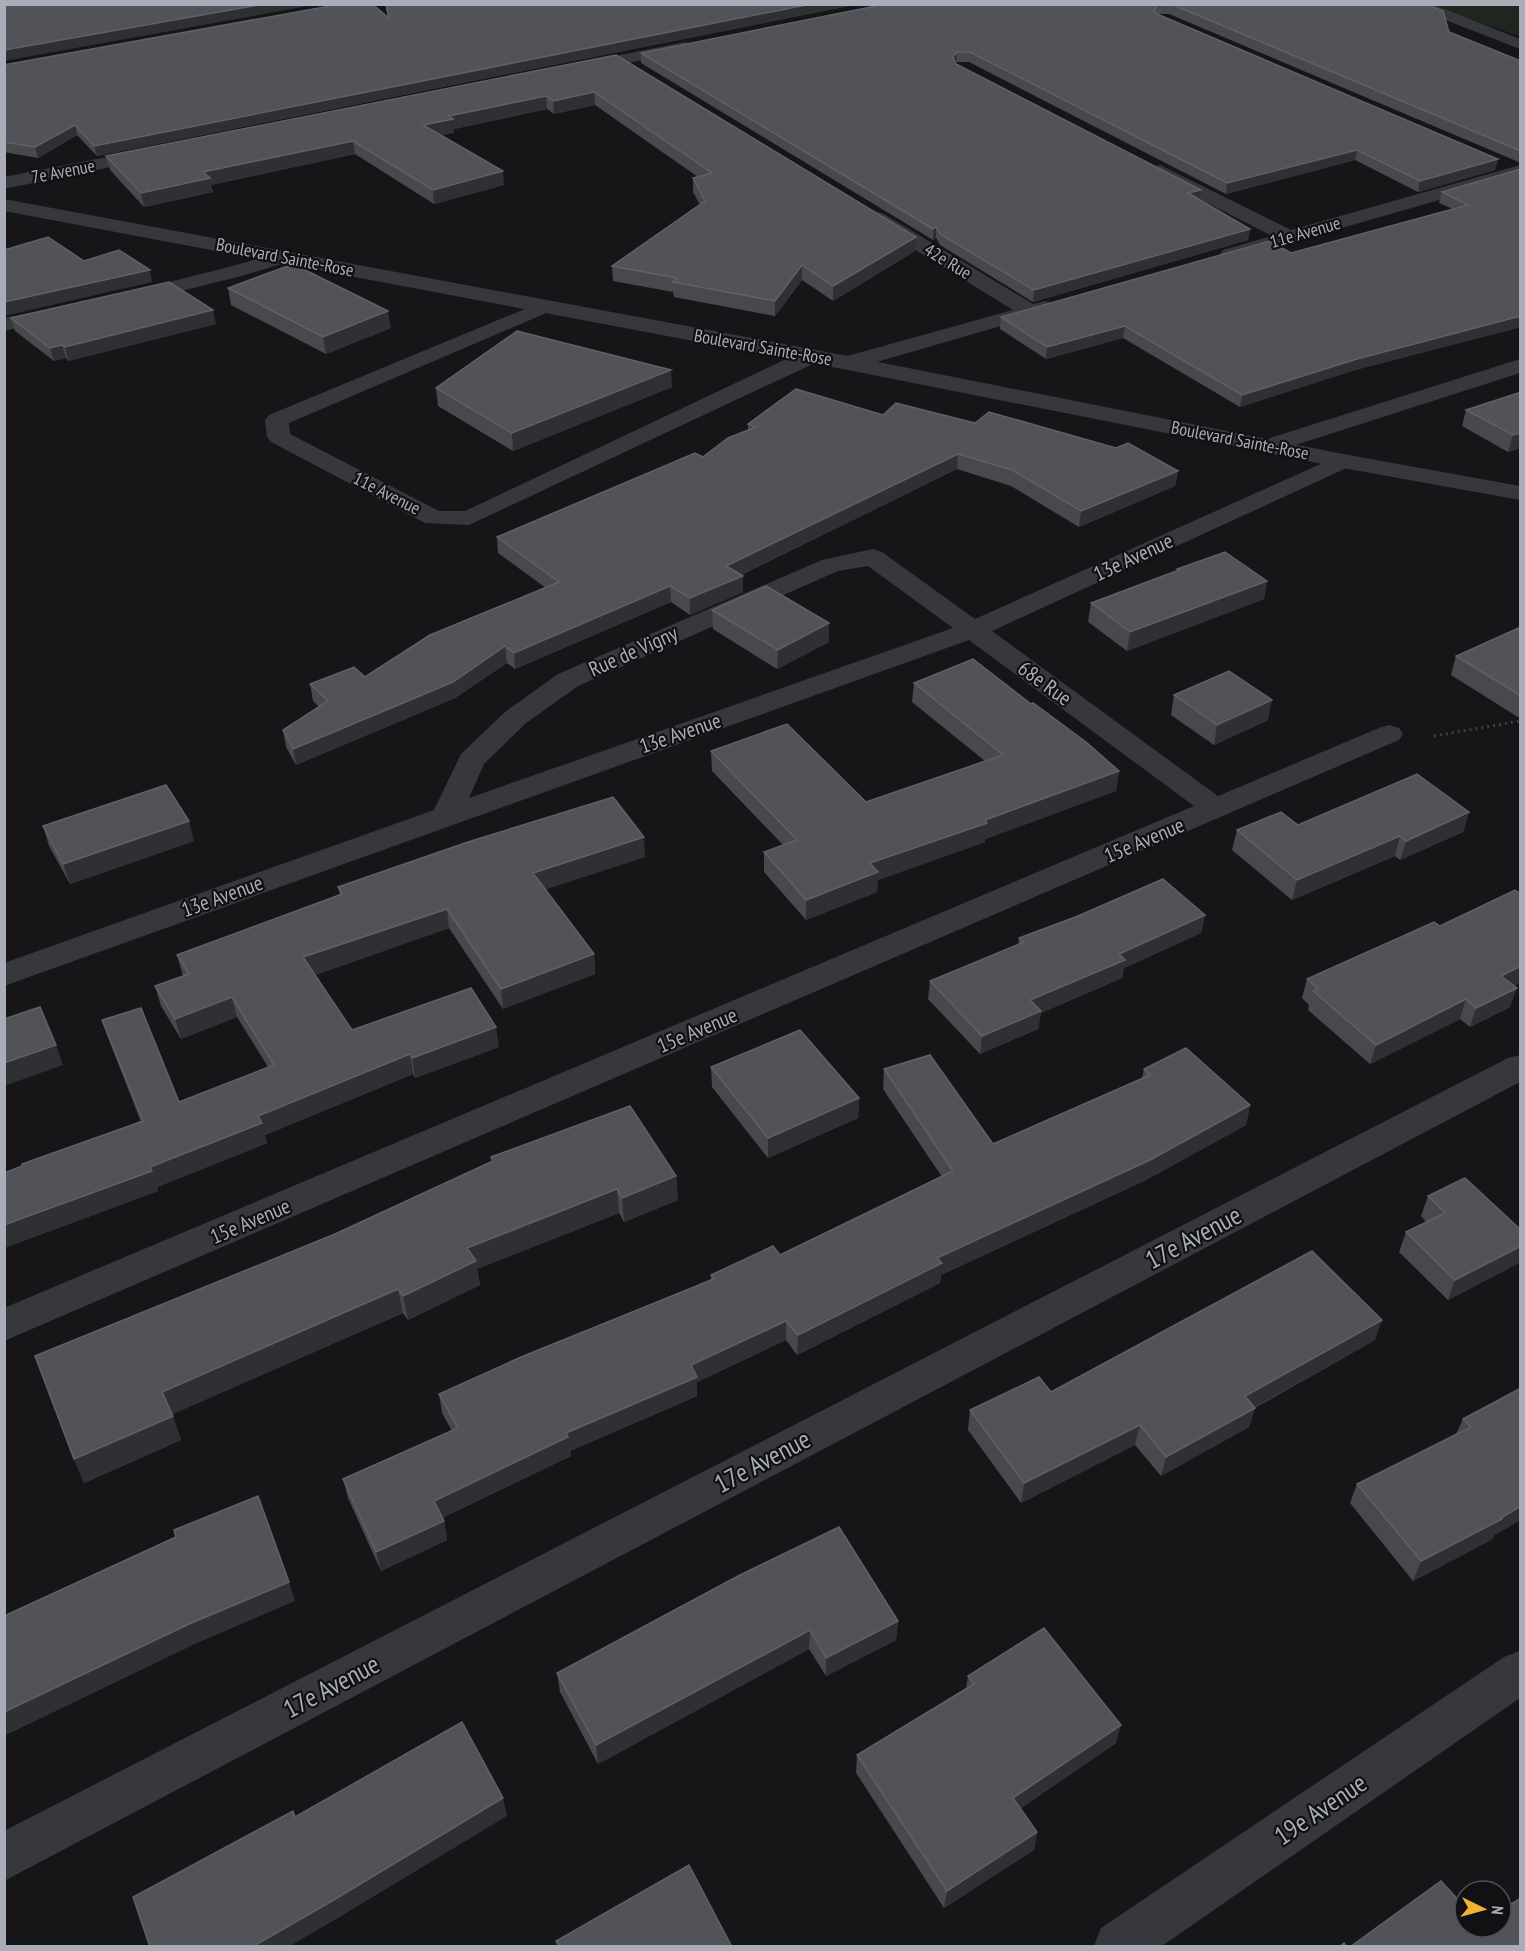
<svg xmlns="http://www.w3.org/2000/svg" width="1525" height="1951" viewBox="0 0 1525 1951" font-family="'PT Sans Narrow',sans-serif">
  <rect width="100%" height="100%" fill="#161618"/>
  <polygon fill="#1e261f" points="1427,5 1520,5 1520,36"/>
  <g fill="none" stroke-linecap="round" stroke-linejoin="round">
    <polyline stroke="#3d3f44" stroke-width="3" stroke-dasharray="2 4" stroke-linecap="butt" points="1434,736 1520,721"/>
    <g fill="#37383d" fill-rule="evenodd">
      <polygon points="1410,4 1432,4 1520,39 1520,49 1412,7"/>
      <polygon points="685,42 691,44 693,47 691,50 580,73 572,68 580,63"/>
      <polygon points="153,148 159,149 162,153 159,157 4,189 4,177"/>
      <polygon points="1160,165 1291,230 1520,165 1520,177 1230,260 1223,258 1220,254 1223,250 1272,236 1153,175 1151,171 1153,167"/>
      <polygon points="877,212 884,214 1033,304 1045,301 1052,303 1055,307 1052,311 856,368 848,370 840,368 837,363 840,358 1013,310 870,222 867,218 870,214"/>
      <polygon points="284,251 291,253 294,257 291,261 242,276 132,303 125,301 122,297 125,293 229,267"/>
      <polygon points="544,301 551,303 554,307 551,311 289,423 290,434 439,511 465,511 803,351 811,349 819,351 822,356 819,361 469,525 425,523 271,442 267,437 265,420 269,415"/>
      <polygon points="55,308 62,310 66,314 62,318 4,331 4,318"/>
      <polygon points="1520,359 1520,373 1280,450 1272,452 1264,450 1260,445 1264,440"/>
      <path d="M1343,454L1351,456L1355,461L1351,466L992,631L1218,796L1379,728L1389,725L1399,728L1403,734L1399,740L4,1341V1308L1194,806L969,640L4,986V963L434,810L461,754L505,712L558,674L822,560L873,549L882,552L975,619ZM868,566L953,628L469,798L484,764L525,724L578,686L838,571Z"/>
      <polygon points="1520,1055 1520,1082 4,1881 4,1831 1508,1058"/>
      <polygon points="1520,1651 1520,1698 1162,1946 1094,1946 1101,1928 1504,1657"/>
    </g>
    <polygon fill="#37383d" fill-rule="evenodd" points="4,199 848,356 1343,454 1520,486 1520,500 1343,468 848,370 4,211"/>
  </g>
  <g fill="#47494d">
    <polygon points="385,4 859,4 97,156 77,135 38,158 4,152 4,65 388,17"/>
    <polygon points="886,4 1426,4 1449,32 1521,61 1521,163 1169,14 1157,14 1498,159 1495,170 1418,192 1355,160 1226,194 969,62 956,62 956,64 1199,200 1250,229 1248,240 1033,302 940,245 936,238 933,240 641,63 641,53"/>
    <polygon points="616,55 915,251 833,301 802,280 775,316 674,297 673,292 613,281 612,266 700,205 693,192 693,178 698,177 595,105 554,114 547,109 454,129 454,133 440,135 504,185 434,204 355,154 211,185 213,192 144,207 110,170 106,156"/>
    <polygon points="1521,169 1521,327 1355,370 1240,407 1123,338 1046,359 1000,329 1001,317 1291,253 1453,209 1439,203 1442,192"/>
    <polygon points="228,288 391,328 326,354 231,305"/>
    <polygon points="11,318 216,324 68,361 66,358 54,361 15,331"/>
    <polygon points="672,387 513,451 438,406 436,388"/>
    <polygon points="1521,392 1521,448 1508,452 1462,426 1466,410"/>
    <polygon points="883,415 975,423 1178,471 1175,486 1079,527 1011,486 957,469 741,575 743,576 743,592 690,615 671,602 515,669 507,663 455,698 296,765 286,747 283,730 319,707 313,701 310,684 365,677 546,588 498,553 497,537 703,457 748,430 748,424"/>
    <polygon points="1177,569 1267,581 1264,599 1127,651 1088,622 1091,603 1177,571"/>
    <polygon points="712,610 829,642 777,669 713,629"/>
    <polygon points="1521,627 1521,719 1451,675 1456,656"/>
    <polygon points="914,683 1119,771 1116,791 985,839 985,842 878,880 877,892 806,920 764,872 764,852 783,845 712,771 711,751 866,802 985,761 912,702"/>
    <polygon points="1174,695 1268,720 1214,745 1171,715"/>
    <polygon points="1469,812 1463,832 1400,860 1395,856 1292,900 1232,850 1237,830"/>
    <polygon points="43,826 194,841 70,884 49,846"/>
    <polygon points="645,857 545,889 594,954 595,974 503,1009 449,928 315,975 352,1030 499,1047 415,1078 413,1074 265,1135 267,1143 157,1187 158,1191 4,1248 4,1173 141,1122 109,1040 102,1020 179,1102 268,1067 237,1017 181,1039 161,1006 155,986 183,976 177,955 340,895 338,887"/>
    <polygon points="1521,894 1521,982 1514,986 1510,1007 1470,1027 1460,1019 1370,1064 1308,1010 1309,1005 1302,998 1307,979"/>
    <polygon points="1205,915 1201,933 1124,968 1122,978 1041,1013 1038,1029 980,1054 928,999 930,981 1018,945 1019,938"/>
    <polygon points="711,1067 859,1098 858,1118 768,1158 712,1087"/>
    <polygon points="884,1069 993,1144 1142,1078 1144,1069 1250,1105 1246,1125 1146,1180 941,1275 940,1283 797,1355 786,1340 697,1382 697,1396 570,1451 571,1456 442,1518 444,1521 447,1540 381,1571 348,1498 343,1479 452,1431 442,1413 439,1394 711,1279 711,1275 780,1255 942,1177 883,1089"/>
    <polygon points="491,1157 676,1176 678,1200 624,1222 619,1213 477,1269 480,1285 408,1320 403,1313 172,1414 181,1440 84,1483 74,1459 335,1234 492,1162"/>
    <polygon points="1428,1196 1521,1230 1521,1262 1448,1300 1399,1252 1406,1232 1426,1222 1421,1216"/>
    <polygon points="1375,1340 1255,1408 1249,1427 1161,1476 1135,1445 1021,1503 968,1430 970,1410 1051,1392"/>
    <polygon points="1521,1388 1521,1520 1494,1535 1493,1539 1413,1581 1350,1503 1357,1484 1456,1434 1463,1419"/>
    <polygon points="740,1575 898,1621 896,1640 826,1676 809,1649 598,1764 560,1692 557,1673"/>
    <polygon points="968,1676 1116,1743 1021,1808 1037,1832 1034,1850 944,1908 856,1773 857,1755 966,1689"/>
  </g>
  <g fill="#2f3033">
    <polygon points="264,4 319,4 4,61 4,50"/>
    <polygon points="811,4 859,4 97,156 94,146"/>
    <polygon points="957,52 956,62 952,67 953,57"/>
    <polygon points="594,92 595,105 554,114 553,101"/>
    <polygon points="546,96 547,109 454,129 454,133 424,139 423,125 449,116"/>
    <polygon points="75,125 77,135 38,158 35,147"/>
    <polygon points="353,141 355,154 211,185 213,192 144,207 141,193 203,172"/>
    <polygon points="1357,150 1355,160 1226,194 1227,183"/>
    <polygon points="1498,159 1495,170 1418,192 1420,181"/>
    <polygon points="503,171 504,185 434,204 433,190"/>
    <polygon points="1201,190 1199,201 1188,193"/>
    <polygon points="936,227 936,238 933,240 933,229"/>
    <polygon points="1250,229 1248,240 1033,302 1034,290"/>
    <polygon points="916,237 915,251 833,301 833,286"/>
    <polygon points="802,265 802,280 775,316 775,301"/>
    <polygon points="150,270 152,282 4,316 4,302"/>
    <polygon points="213,310 216,324 68,361 65,347"/>
    <polygon points="388,311 391,328 326,354 323,337"/>
    <polygon points="1521,316 1521,327 1355,370 1240,407 1242,395 1357,359"/>
    <polygon points="1125,326 1123,338 1046,359 1047,347"/>
    <polygon points="62,345 66,358 54,361 50,348"/>
    <polygon points="671,370 672,387 513,451 512,433"/>
    <polygon points="1521,433 1521,448 1508,452 1513,435"/>
    <polygon points="958,454 957,469 726,582 726,566"/>
    <polygon points="1178,471 1175,486 1079,527 1081,511"/>
    <polygon points="743,576 743,592 690,615 690,598"/>
    <polygon points="1267,581 1264,599 1127,651 1130,632"/>
    <polygon points="670,586 671,602 515,669 514,653"/>
    <polygon points="829,623 829,642 777,669 778,650"/>
    <polygon points="505,646 507,663 455,698 296,765 293,749"/>
    <polygon points="1272,700 1268,720 1214,745 1217,725"/>
    <polygon points="1119,771 1116,791 985,839 985,842 878,880 877,892 806,920 806,900 870,863"/>
    <polygon points="1469,812 1463,832 1400,860 1406,841"/>
    <polygon points="189,821 194,841 70,884 63,864"/>
    <polygon points="1400,836 1395,856 1292,900 1297,880"/>
    <polygon points="644,837 645,857 535,893 533,873"/>
    <polygon points="447,909 449,928 308,977 303,957"/>
    <polygon points="1205,915 1201,933 1124,968 1122,978 1041,1013 1038,1029 980,1054 982,1036 1030,1000 1119,954"/>
    <polygon points="594,954 595,974 503,1009 501,989"/>
    <polygon points="1521,966 1521,982 1495,995 1501,976"/>
    <polygon points="1517,988 1510,1007 1470,1027 1476,1008"/>
    <polygon points="232,997 237,1017 181,1039 175,1019"/>
    <polygon points="1466,999 1460,1019 1370,1064 1376,1045"/>
    <polygon points="496,1027 499,1047 415,1078 412,1058"/>
    <polygon points="56,1045 63,1065 4,1086 4,1063"/>
    <polygon points="410,1054 413,1074 265,1135 267,1143 157,1187 158,1191 4,1248 4,1225 150,1167 258,1116"/>
    <polygon points="859,1098 858,1118 768,1158 768,1138"/>
    <polygon points="1250,1105 1246,1125 1146,1180 941,1275 940,1283 797,1355 798,1335 937,1258"/>
    <polygon points="676,1176 678,1200 624,1222 622,1198"/>
    <polygon points="617,1189 619,1213 477,1269 480,1285 408,1320 403,1296 467,1248"/>
    <polygon points="1521,1246 1521,1262 1448,1300 1455,1280"/>
    <polygon points="398,1289 403,1313 171,1415 162,1392"/>
    <polygon points="1382,1320 1375,1340 1239,1416 1245,1396"/>
    <polygon points="786,1321 786,1340 697,1382 697,1396 570,1451 571,1456 438,1520 434,1501 566,1433 691,1365"/>
    <polygon points="1255,1408 1249,1427 1161,1476 1166,1457"/>
    <polygon points="173,1416 181,1440 84,1483 74,1459"/>
    <polygon points="1140,1425 1135,1445 1021,1503 1024,1483"/>
    <polygon points="1521,1506 1521,1520 1494,1535 1493,1539 1413,1581 1421,1561"/>
    <polygon points="444,1521 447,1540 381,1571 376,1552"/>
    <polygon points="289,1582 295,1601 197,1643 4,1736 4,1712 189,1624"/>
    <polygon points="898,1621 896,1640 826,1676 826,1658"/>
    <polygon points="810,1630 809,1649 598,1764 596,1745"/>
    <polygon points="1121,1725 1116,1743 1010,1816 1013,1798"/>
    <polygon points="503,1798 507,1816 338,1918 288,1947 252,1947"/>
    <polygon points="1037,1832 1034,1850 944,1908 947,1891"/>
  </g>
  <g fill="#525359" stroke="#5f6168" stroke-width="1.5">
    <polygon points="4,4 264,4 4,50"/>
    <polygon points="341,4 372,4 389,18 386,4 811,4 94,146 75,125 35,147 4,142 4,65"/>
    <polygon points="886,4 1158,4 1154,11 1157,14 1498,159 1420,181 1357,150 1227,183 970,52 957,52 953,57 956,64 1201,190 1188,193 1250,229 1034,290 940,234 936,227 933,229 641,53"/>
    <polygon points="1171,4 1426,4 1443,11 1449,32 1521,61 1521,151"/>
    <polygon points="616,55 916,237 833,286 802,265 775,301 673,282 677,278 612,266 705,201 693,178 712,173 594,92 553,101 546,96 449,116 453,119 423,125 503,171 433,190 353,141 203,172 210,178 141,193 106,156"/>
    <polygon points="1521,169 1521,316 1357,359 1242,395 1125,326 1047,347 1001,317 1270,241 1291,253 1468,205 1442,192"/>
    <polygon points="48,237 84,261 119,250 150,270 4,302 4,250"/>
    <polygon points="293,264 388,311 323,337 228,288"/>
    <polygon points="169,282 213,310 65,347 62,345 50,348 11,318"/>
    <polygon points="517,331 671,370 512,433 436,388"/>
    <polygon points="796,389 883,415 896,403 975,423 989,412 1116,448 1128,443 1178,471 1081,511 1012,470 958,454 726,566 743,576 690,598 670,586 514,653 505,646 453,682 293,749 283,730 328,701 310,684 354,667 365,677 430,635 559,582 497,537 695,453 703,457 728,438 756,427 748,424"/>
    <polygon points="1521,392 1521,433 1513,435 1466,410"/>
    <polygon points="1225,552 1267,581 1130,632 1091,603 1179,570 1177,569"/>
    <polygon points="766,586 829,623 778,650 712,610"/>
    <polygon points="1521,627 1521,696 1456,656"/>
    <polygon points="973,659 1031,704 1033,703 1086,742 1119,771 985,820 987,823 870,863 878,872 806,900 764,852 797,840 711,751 787,724 866,802 1003,755 914,683"/>
    <polygon points="1229,671 1272,700 1217,725 1174,695"/>
    <polygon points="1417,774 1469,812 1406,841 1400,836 1297,880 1237,830 1281,812 1298,825"/>
    <polygon points="166,785 189,821 63,864 43,826"/>
    <polygon points="613,797 644,837 533,873 594,954 501,989 447,909 303,957 352,1030 471,988 496,1027 412,1058 410,1054 258,1116 262,1123 150,1167 152,1171 4,1225 4,1173 22,1166 22,1164 143,1121 102,1020 141,1008 179,1102 274,1065 232,997 175,1019 155,986 189,974 177,955 342,894 338,887 468,842"/>
    <polygon points="1163,879 1205,915 1119,954 1125,960 1030,1000 1041,1011 982,1036 930,981 1024,942 1019,938 1078,916"/>
    <polygon points="1515,890 1521,894 1521,966 1501,976 1517,988 1476,1008 1466,999 1376,1045 1313,991 1318,989 1307,979 1434,922 1440,926"/>
    <polygon points="40,1007 56,1045 4,1063 4,1019"/>
    <polygon points="800,1030 859,1098 768,1138 711,1067"/>
    <polygon points="1186,1048 1250,1105 1150,1160 937,1258 942,1263 798,1335 786,1321 691,1365 697,1377 566,1433 568,1437 434,1501 444,1521 376,1552 343,1479 458,1428 439,1394 521,1357 714,1279 711,1275 773,1246 780,1255 953,1171 884,1069 930,1055 993,1144 1150,1075 1144,1069"/>
    <polygon points="630,1106 676,1176 622,1198 617,1189 467,1248 476,1261 403,1296 398,1289 162,1392 173,1416 74,1459 35,1356 335,1234 493,1161 491,1157"/>
    <polygon points="1465,1178 1521,1230 1521,1246 1455,1280 1406,1232 1445,1213 1428,1196"/>
    <polygon points="1312,1251 1382,1320 1245,1396 1255,1408 1166,1457 1140,1425 1024,1483 970,1410 1039,1377 1051,1392"/>
    <polygon points="1521,1388 1521,1506 1501,1518 1502,1519 1421,1561 1357,1484 1471,1427 1463,1419"/>
    <polygon points="258,1496 289,1582 189,1624 4,1712 4,1616 176,1537 174,1530"/>
    <polygon points="839,1527 898,1621 826,1658 810,1630 596,1745 557,1673 740,1575"/>
    <polygon points="1044,1628 1121,1725 1013,1798 1037,1832 947,1891 857,1755 974,1684 968,1676"/>
    <polygon points="462,1722 503,1798 332,1901 252,1947 150,1947 133,1897 293,1811 295,1817"/>
    <polygon points="689,1865 732,1947 556,1947 558,1945 556,1941"/>
    <polygon points="1441,1881 1462,1904 1465,1902 1465,1927 1501,1927 1501,1892 1511,1904 1521,1898 1521,1947 1350,1947"/>
    <polygon points="1492,1882 1500,1891 1480,1891"/>
    <polygon points="1344,1943 1347,1947 1339,1947"/>
  </g>
  <g text-anchor="middle" dominant-baseline="central" stroke-width="4.5" stroke-linejoin="round" paint-order="stroke">
    <g font-size="18" fill="#a8adb8" stroke="#111113">
      <text transform="translate(63 171) rotate(-11)">7e Avenue</text>
      <text transform="translate(1305 232) rotate(-16)">11e Avenue</text>
      <text transform="translate(285 257) rotate(11)">Boulevard Sainte-Rose</text>
      <text transform="translate(948 261) rotate(31)">42e Rue</text>
      <text transform="translate(763 347) rotate(10)">Boulevard Sainte-Rose</text>
      <text transform="translate(1240 440) rotate(11)">Boulevard Sainte-Rose</text>
      <text transform="translate(387 493) rotate(27)">11e Avenue</text>
    </g>
    <g font-size="21" fill="#a8adb8" stroke="#111113">
      <text transform="translate(1133 557) rotate(-25)">13e Avenue</text>
      <text transform="translate(633 651) rotate(-24)">Rue de Vigny</text>
      <text transform="translate(1045 683) rotate(36)">68e Rue</text>
      <text transform="translate(680 733) rotate(-19)">13e Avenue</text>
      <text transform="translate(1144 840) rotate(-23)">15e Avenue</text>
      <text transform="translate(222 896) rotate(-20)">13e Avenue</text>
      <text transform="translate(697 1030) rotate(-23)">15e Avenue</text>
      <text transform="translate(250 1221) rotate(-23)">15e Avenue</text>
    </g>
    <g font-size="26" fill="#a8adb8" stroke="#111113">
      <text transform="translate(1193 1237) rotate(-28)">17e Avenue</text>
      <text transform="translate(762 1461) rotate(-28)">17e Avenue</text>
      <text transform="translate(331 1686) rotate(-28)">17e Avenue</text>
      <text transform="translate(1320 1809) rotate(-34)">19e Avenue</text>
    </g>
  </g>
  <rect width="1525" height="1951" fill="none" stroke="#a8adb8" stroke-width="12"/>
  <g transform="translate(1483 1909) rotate(95)"><circle r="28" fill="#111113" stroke="#4d4f55" stroke-width="1.5"/>
  <path d="M0-4.5L10 22L0 15L-10 22Z" fill="#f2b134"/>
  <text y="-9" font-size="16" font-weight="bold" text-anchor="middle" fill="#a8adb8">N</text>
  </g>
</svg>
